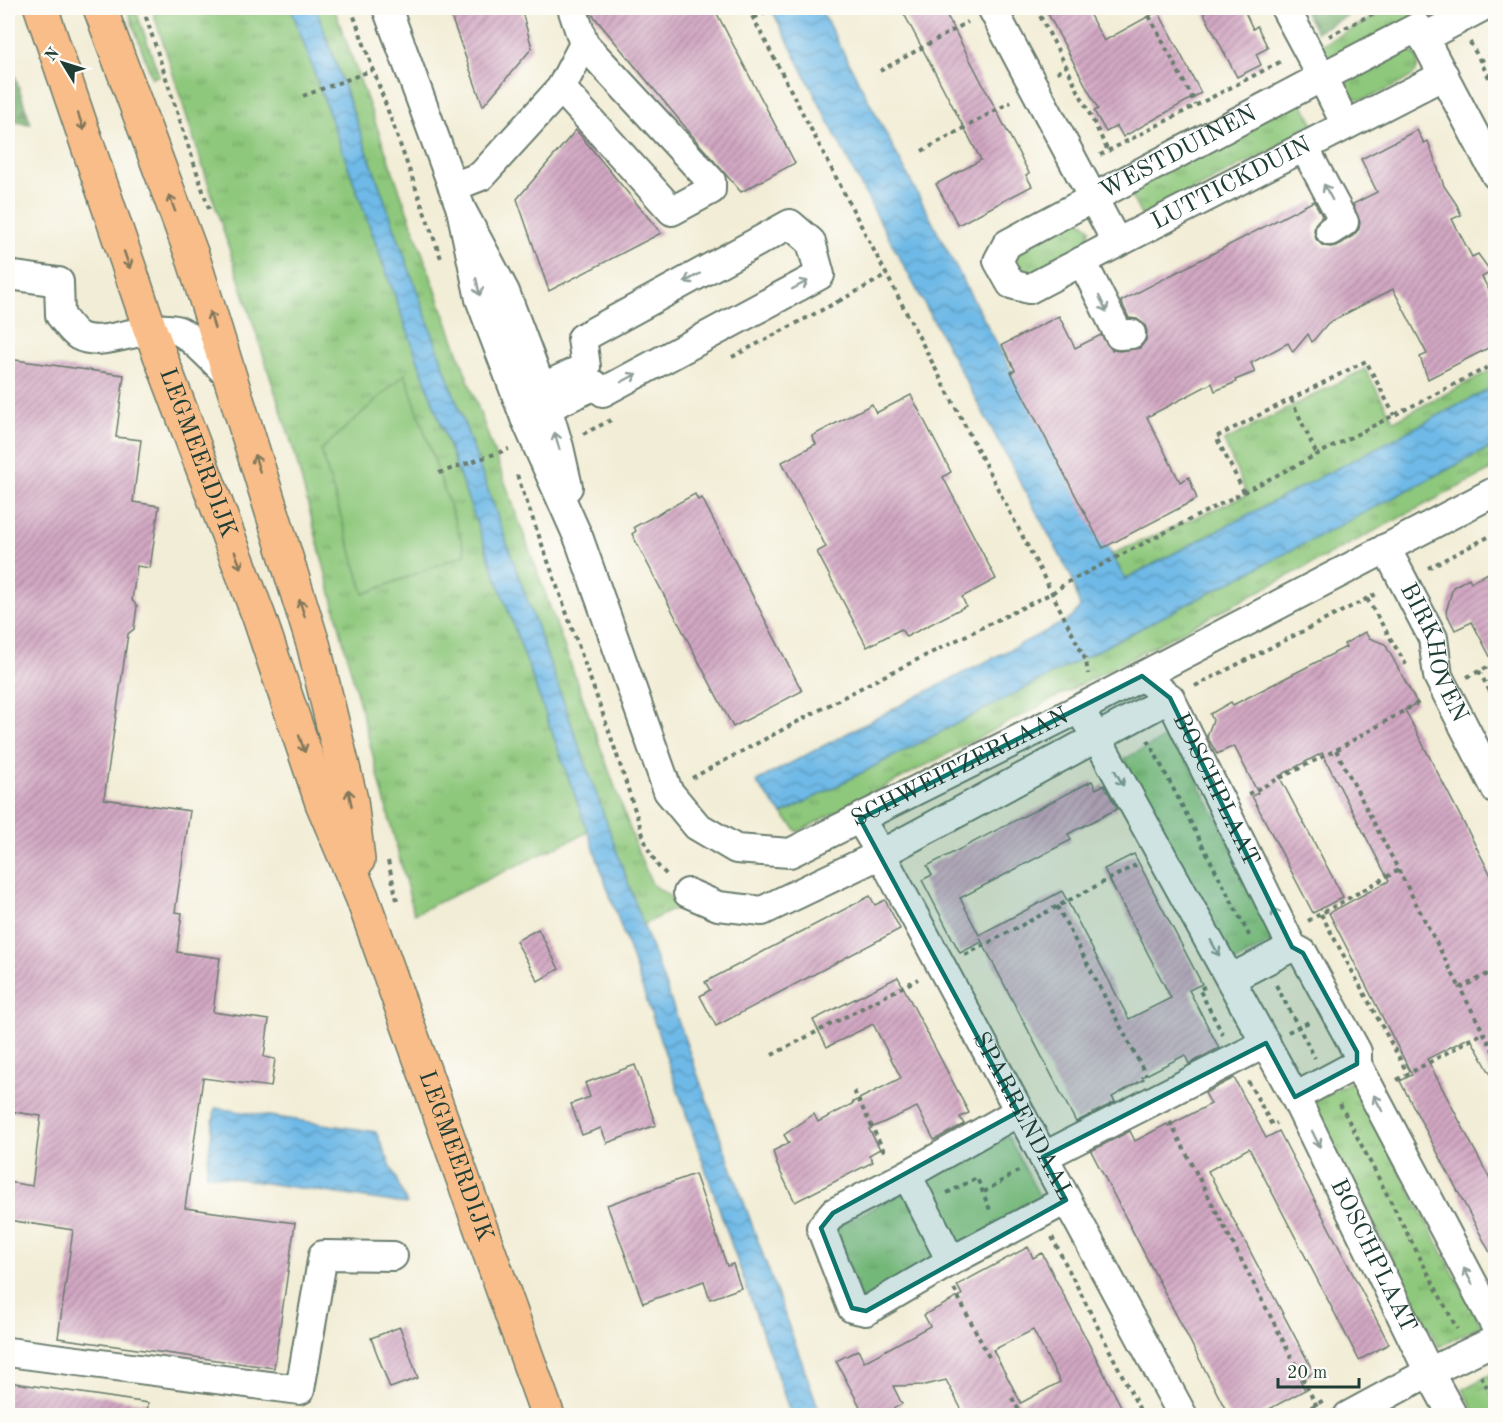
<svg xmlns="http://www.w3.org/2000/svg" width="1503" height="1423" viewBox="0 0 1503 1423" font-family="'Old Standard TT',serif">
  <defs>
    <pattern id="grass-tufts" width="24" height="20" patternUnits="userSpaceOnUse" patternTransform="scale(1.5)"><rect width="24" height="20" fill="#8ec87c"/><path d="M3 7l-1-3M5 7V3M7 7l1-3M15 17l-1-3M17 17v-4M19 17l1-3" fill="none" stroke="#73a466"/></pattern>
    <pattern id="forest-firs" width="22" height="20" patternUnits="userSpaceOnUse" patternTransform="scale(1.5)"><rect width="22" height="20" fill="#72ac6c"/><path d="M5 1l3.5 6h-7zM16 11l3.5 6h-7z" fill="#5d8d5a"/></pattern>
    <pattern id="water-waves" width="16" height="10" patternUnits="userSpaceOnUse" patternTransform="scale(1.5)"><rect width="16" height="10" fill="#6eb9e7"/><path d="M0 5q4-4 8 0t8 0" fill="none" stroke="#5a98bc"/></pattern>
    <pattern id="building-hatch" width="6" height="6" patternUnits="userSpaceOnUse" patternTransform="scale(1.5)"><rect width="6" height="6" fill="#d2a7c3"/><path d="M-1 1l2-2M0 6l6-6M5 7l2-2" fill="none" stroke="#aa899f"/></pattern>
  </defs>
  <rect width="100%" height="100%" fill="#fdfcf7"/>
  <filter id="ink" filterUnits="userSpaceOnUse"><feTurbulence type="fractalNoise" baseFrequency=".0167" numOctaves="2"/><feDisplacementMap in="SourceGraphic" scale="12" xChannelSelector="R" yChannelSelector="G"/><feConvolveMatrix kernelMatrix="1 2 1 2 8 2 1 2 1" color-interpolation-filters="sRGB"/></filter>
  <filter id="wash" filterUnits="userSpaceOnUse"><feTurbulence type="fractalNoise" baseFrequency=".008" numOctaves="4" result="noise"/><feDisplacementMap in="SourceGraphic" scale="24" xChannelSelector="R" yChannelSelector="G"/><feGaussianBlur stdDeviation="1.35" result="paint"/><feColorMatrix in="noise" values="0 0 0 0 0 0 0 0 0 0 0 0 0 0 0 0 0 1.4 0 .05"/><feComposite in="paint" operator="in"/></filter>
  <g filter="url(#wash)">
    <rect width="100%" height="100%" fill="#f2edd6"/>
    <g fill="url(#grass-tufts)" stroke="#568258" stroke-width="1.5">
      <polygon points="127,8 135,8 159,75 152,78"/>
      <polygon points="152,8 291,8 588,832 414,914 294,451"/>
      <polygon points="316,8 334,8 639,854 652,884 682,905 643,925"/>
      <polygon points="1391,8 1439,8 1325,67 1315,48"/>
      <path d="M1405,50L1412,52L1418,58C1418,62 1418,67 1416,72C1412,79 1370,99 1361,99C1354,99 1350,96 1345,91L1347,76Z"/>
      <polygon points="1300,99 1315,127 1142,217 1127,188"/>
      <path d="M1072,219L1081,221L1090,228L1088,242L1084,249C1066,258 1035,282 1016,267L1015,253Z"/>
      <polygon points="1495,368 1495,386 1125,579 1112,554 1247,495 1224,441 1365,369 1394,421"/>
      <polygon points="1495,445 1495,468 798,832 782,814"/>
      <polygon points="1173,734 1279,938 1231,964 1124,759"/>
      <polygon points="1352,1081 1481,1325 1439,1347 1310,1103"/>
      <polygon points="906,1191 940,1257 861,1301 834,1228"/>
      <polygon points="1495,1372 1495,1415 1476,1415 1463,1389"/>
    </g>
    <g fill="url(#forest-firs)" stroke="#487450" stroke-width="1.5">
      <polygon points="1303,8 1362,8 1316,32"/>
      <polygon points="8,55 31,124 8,121"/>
    </g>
    <g fill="#8ec87c" stroke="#568258" stroke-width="1.5">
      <polygon points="405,374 466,554 364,594 321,450"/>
      <polygon points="1008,1136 1043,1203 957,1248 922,1182"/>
    </g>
    <g fill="url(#water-waves)" stroke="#467b8e" stroke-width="1.5">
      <polygon points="291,8 316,8 631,891 821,1415 791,1415 588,832"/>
      <polygon points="771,8 820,8 969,292 1125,579 1495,386 1495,445 782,814 758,785 757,781 922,694 1072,618 1080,607 1072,578 862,188"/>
      <polygon points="215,1108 376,1132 407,1204 206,1174"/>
    </g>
    <g id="blocks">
      <g fill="url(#building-hatch)" fill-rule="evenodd">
        <polygon points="448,8 521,8 532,48 483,106"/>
        <polygon points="589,8 714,8 795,163 741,192 695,139 591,13"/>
        <polygon points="901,8 943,8 1029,173 1026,175 1032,186 958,225 936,184 981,160"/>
        <polygon points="1045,8 1086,8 1104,41 1158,11 1201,93 1123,137 1117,126 1106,132 1094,111 1098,109"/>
        <polygon points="1201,8 1243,8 1253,29 1257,26 1268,48 1256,54 1261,65 1237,77"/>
        <polygon points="576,130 661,233 549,291 517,199"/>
        <polygon points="1417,130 1424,143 1428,141 1444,186 1457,205 1461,215 1452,219 1472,257 1478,254 1491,272 1482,277 1496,303 1496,344 1428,379 1420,357 1427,354 1393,289 1328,323 1312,342 1308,334 1293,352 1288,343 1251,363 1255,372 1235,380 1236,382 1215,391 1212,383 1147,417 1180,482 1189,477 1197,499 1103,548 1011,372 1015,370 1002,345 1059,316 1075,348 1101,335 1112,350 1120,351 1140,348 1146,340 1147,332 1145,325 1137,319 1129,318 1121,301 1314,201 1322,216 1315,224 1314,231 1316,239 1323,246 1331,247 1339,245 1353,236 1359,229 1360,222 1353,204 1377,192 1361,159"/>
        <polygon points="8,359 124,375 116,437 141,440 133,502 159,506 150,568 137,566 132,600 137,606 134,629 128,634 104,799 190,811 175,912 182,913 177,952 220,958 213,1012 269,1020 264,1057 275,1059 271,1087 203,1078 185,1208 295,1223 274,1368 58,1338 73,1230 8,1220 8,1182 32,1186 41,1116 8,1111"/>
        <polygon points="911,395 951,472 943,477 996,579 962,597 966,606 906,637 901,629 867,647 817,552 826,547 782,462 816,444 812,436 872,404 876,413"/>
        <polygon points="695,494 698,500 702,498 802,691 733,727 632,534 636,531 634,527"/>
        <polygon points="1496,569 1496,668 1472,622 1455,630 1446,612 1453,587 1469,578 1471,582"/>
        <polygon points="1365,632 1369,638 1385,644 1417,703 1405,710 1496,885 1496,1084 1470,1037 1427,1059 1496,1191 1496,1264 1400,1081 1412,1075 1329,913 1389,881 1322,753 1279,776 1343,897 1313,913 1252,796 1258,793 1234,746 1217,754 1207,736 1213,720 1210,714 1231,702 1233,705 1270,686 1346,647 1344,644"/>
        <polygon points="1092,781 1096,789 1104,785 1117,809 1068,834 1071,840 960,898 979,935 1062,891 1129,1019 1171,998 1104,869 1134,854 1202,984 1189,990 1219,1048 1189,1064 1185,1055 1142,1077 1144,1079 1112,1097 1115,1102 1076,1122 980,938 982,942 960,953 922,880 932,875 927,866"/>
        <polygon points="870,896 875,905 885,900 900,929 716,1026 700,996 710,990 705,982"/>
        <polygon points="538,929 559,969 538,981 516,941"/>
        <polygon points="898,977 969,1113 960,1117 964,1124 934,1140 917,1107 869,1129 880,1149 869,1155 873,1162 795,1202 777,1165 773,1151 789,1143 784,1135 814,1114 818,1122 854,1103 853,1102 901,1078 873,1024 827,1047 813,1020"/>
        <polygon points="635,1065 656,1125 607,1143 601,1128 582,1135 571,1104 590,1097 585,1083"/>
        <polygon points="1234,1078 1266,1138 1279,1131 1389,1344 1359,1360 1249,1148 1208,1171 1314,1373 1300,1380 1305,1390 1256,1416 1229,1416 1091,1151 1130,1131 1135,1141 1167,1124 1168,1126 1211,1104 1205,1093"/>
        <polygon points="695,1174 727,1266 733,1264 741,1288 710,1299 704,1281 643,1303 607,1205"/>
        <path d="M1028,1247L1033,1258L1042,1253L1126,1416H965L946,1380L925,1385L893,1386L902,1404L880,1416H865L836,1361L858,1350L864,1362L930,1326L924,1315L962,1295L957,1285ZM1033,1330L1060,1382L1021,1403L993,1350Z"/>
        <polygon points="400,1327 418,1378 390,1388 371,1338"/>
        <polygon points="8,1382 148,1403 147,1416 8,1416"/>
      </g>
    </g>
  </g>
  <g filter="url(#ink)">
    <use href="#blocks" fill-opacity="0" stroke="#697b6d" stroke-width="1.5"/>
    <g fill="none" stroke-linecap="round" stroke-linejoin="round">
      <defs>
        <g id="minor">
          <polyline points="387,8 461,209 505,292 541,387 559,447 568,487"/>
          <path id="s1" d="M992,8L1093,198L1322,77L1285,8"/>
          <polyline points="1423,38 1480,8"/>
          <polyline points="561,88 672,211 711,190 711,181 584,44"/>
          <polyline points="1346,125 1322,77 1418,27 1496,175"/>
          <polyline points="1304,147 1344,222 1330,231"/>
          <polyline points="453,187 481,176 561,88 584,44 572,8"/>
          <path id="s2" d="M461,209L480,299L525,418L579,539L668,791L697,826L736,849L790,853L1079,709L1496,491"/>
          <path id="s3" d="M1117,243L1093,198L1007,244L998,261L1011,284L1029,289L1117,243L1444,75"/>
          <polyline points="1082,261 1119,335 1131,334"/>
          <path d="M8,275L59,282L60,315C65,321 72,332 79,336C103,349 146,323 176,330C190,334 218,365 229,376"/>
          <polyline points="518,399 586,367 582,338 790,224 811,242 820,275 603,392 595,385 525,418"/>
          <path id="s4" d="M1386,548L1433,638L1438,676L1496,789"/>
          <path id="s5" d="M1142,676L1170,698L1292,947L1303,953L1357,1052V1064L1496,1327"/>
          <path id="s6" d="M1079,709L1097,738L1295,1097L1429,1372L1453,1416"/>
          <path id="s7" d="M860,819L881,854L1183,1416"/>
          <polyline points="688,893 718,906 762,911 881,854 1170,698"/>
          <polyline points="1232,978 1292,947"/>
          <polyline points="1295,1097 1357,1064"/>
          <polyline points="1018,1112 907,1175 833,1213 821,1228 852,1308 866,1311 951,1261 1066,1200"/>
          <polyline points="1043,1157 1266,1043"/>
          <polyline points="907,1175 951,1261"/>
          <polyline points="8,1352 300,1390 323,1255 393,1256"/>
          <polyline points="1348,1416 1429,1372 1496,1340"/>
        </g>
        <g id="major">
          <path id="s8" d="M41,8L150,329L259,617L322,803L362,897L548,1416"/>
          <polyline points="100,8 193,258 314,647 351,800 358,860"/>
        </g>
      </defs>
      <use href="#minor" stroke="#697b6d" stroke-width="32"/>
      <use href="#major" stroke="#697b6d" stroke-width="36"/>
      <g stroke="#697b6d" stroke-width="4" stroke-dasharray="4.5 4.5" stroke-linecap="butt">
        <polyline points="143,8 209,209"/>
        <polyline points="351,8 442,261"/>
        <polyline points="748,8 1052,593 1086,661 1088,674"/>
        <polyline points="1036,8 1066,66"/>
        <polyline points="1145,8 1196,105"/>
        <polyline points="754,18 774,8"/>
        <polyline points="1329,36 1384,8"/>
        <polyline points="1470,42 1492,83 1496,111"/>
        <polyline points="1480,61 1496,53"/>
        <polyline points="880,71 968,22"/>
        <polyline points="1057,73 1066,66 1108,151"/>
        <polyline points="303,96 373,70"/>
        <polyline points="922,151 1011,102"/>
        <polyline points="1100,155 1282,61"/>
        <polyline points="839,299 841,300 887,275"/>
        <polyline points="732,357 841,300"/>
        <polyline points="1291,399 1317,455"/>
        <polyline points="583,434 611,420"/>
        <polyline points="439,473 509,449"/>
        <polyline points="517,475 609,731 647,847 658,866 668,876"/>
        <polyline points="1244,492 1216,437 1366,361 1394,415"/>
        <polyline points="1428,568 1496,533"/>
        <polyline points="1367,599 1408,668"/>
        <polyline points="1479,671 1496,703"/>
        <polyline points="1467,677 1496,663"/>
        <polyline points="1195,686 1378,593"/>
        <polyline points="1148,740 1251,939"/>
        <polyline points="1336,750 1460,988"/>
        <polyline points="692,778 872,682 1052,593 1068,582 1496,363"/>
        <polyline points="1248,794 1336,750 1421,701"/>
        <polyline points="388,861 397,900"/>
        <polyline points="1057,906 1146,1075"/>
        <polyline points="1321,914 1408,1074"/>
        <polyline points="1308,921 1399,870"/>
        <polyline points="965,955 1136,865"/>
        <polyline points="1496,970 1460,988 1496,1056"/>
        <polyline points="1276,985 1315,1058"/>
        <polyline points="1205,987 1199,989 1223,1035"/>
        <polyline points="1288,1032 1311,1021"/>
        <polyline points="772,1055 918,979"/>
        <polyline points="1397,1080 1483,1033"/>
        <polyline points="1248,1081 1272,1125 1277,1123"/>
        <polyline points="854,1091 886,1155"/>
        <polyline points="1340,1104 1457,1329"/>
        <polyline points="1170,1122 1321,1414"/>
        <polyline points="984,1192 1021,1169"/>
        <polyline points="947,1193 977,1178 990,1210"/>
        <polyline points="1052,1237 1143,1416"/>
        <polyline points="954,1289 991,1361"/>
        <polyline points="1481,1376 1496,1404"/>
        <polyline points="1012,1398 1022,1416"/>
        <polyline points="1295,1416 1326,1399"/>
      </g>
      <use href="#minor" stroke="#fff" stroke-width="28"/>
      <use href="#major" stroke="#f8bd88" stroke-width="33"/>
    </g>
    <defs><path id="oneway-shaft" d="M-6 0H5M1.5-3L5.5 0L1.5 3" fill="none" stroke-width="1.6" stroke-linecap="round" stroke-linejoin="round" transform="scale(1.5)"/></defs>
    <g stroke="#81775a">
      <use href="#oneway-shaft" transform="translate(81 122) rotate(71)"/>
      <use href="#oneway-shaft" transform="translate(172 203) rotate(-110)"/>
      <use href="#oneway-shaft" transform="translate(127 260) rotate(71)"/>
      <use href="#oneway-shaft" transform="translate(212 320) rotate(-107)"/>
      <use href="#oneway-shaft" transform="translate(257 463) rotate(-108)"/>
      <use href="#oneway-shaft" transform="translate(238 560) rotate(69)"/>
      <use href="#oneway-shaft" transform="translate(302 608) rotate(-107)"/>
      <use href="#oneway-shaft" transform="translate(302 744) rotate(71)"/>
      <use href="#oneway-shaft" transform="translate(350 798) rotate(-101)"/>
    </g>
    <g stroke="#8f9e9a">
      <use href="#oneway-shaft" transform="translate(1328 192) rotate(-118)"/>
      <use href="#oneway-shaft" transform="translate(692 278) rotate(151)"/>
      <use href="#oneway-shaft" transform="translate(800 285) rotate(-28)"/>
      <use href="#oneway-shaft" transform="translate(478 287) rotate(78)"/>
      <use href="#oneway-shaft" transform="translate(1103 304) rotate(64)"/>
      <use href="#oneway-shaft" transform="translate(629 378) rotate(-28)"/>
      <use href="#oneway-shaft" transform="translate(557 441) rotate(-106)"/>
      <use href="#oneway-shaft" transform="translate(1119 778) rotate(61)"/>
      <use href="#oneway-shaft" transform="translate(1277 916) rotate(-116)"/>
      <use href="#oneway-shaft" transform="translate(1215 948) rotate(61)"/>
      <use href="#oneway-shaft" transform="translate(1378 1103) rotate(-118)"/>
      <use href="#oneway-shaft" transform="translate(1316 1139) rotate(64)"/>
      <use href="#oneway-shaft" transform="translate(1468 1276) rotate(-118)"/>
    </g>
  </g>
  <path fill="#0f766e" fill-opacity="0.2" stroke="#0f766e" stroke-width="4.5" stroke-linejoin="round" d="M1142,676L1170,698L1292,947L1303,953L1357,1052V1064L1295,1097L1266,1043L1043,1157L1066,1200L866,1311L852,1308L821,1228L833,1213L1018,1112L860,819Z"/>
  <g text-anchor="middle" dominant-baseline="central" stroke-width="6" stroke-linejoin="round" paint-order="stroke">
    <g font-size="24" fill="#1f3d34" stroke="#fdfcf7">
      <text stroke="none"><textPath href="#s1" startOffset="312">WESTDUINEN</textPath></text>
      <text stroke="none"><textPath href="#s3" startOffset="441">LUTTICKDUIN</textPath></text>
      <text stroke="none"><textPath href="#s8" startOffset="472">LEGMEERDIJK</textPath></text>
      <text stroke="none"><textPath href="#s4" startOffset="116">BIRKHOVEN</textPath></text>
      <text stroke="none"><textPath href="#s2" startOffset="954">SCHWEITZERLAAN</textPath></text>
      <text stroke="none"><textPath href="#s5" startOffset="138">BOSCHPLAAT</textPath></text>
      <text stroke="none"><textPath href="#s7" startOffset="339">SPARRENDAAL</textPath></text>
      <text stroke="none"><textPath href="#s8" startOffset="1221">LEGMEERDIJK</textPath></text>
      <text stroke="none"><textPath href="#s6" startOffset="621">BOSCHPLAAT</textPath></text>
    </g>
  </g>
  <rect width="1503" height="1423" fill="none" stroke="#fdfcf7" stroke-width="30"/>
  <g transform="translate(63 63) rotate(308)" stroke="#fdfcf7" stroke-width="4.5" paint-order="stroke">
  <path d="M0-4.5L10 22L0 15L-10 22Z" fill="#1f3d34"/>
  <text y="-9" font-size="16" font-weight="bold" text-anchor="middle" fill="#1f3d34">N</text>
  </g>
  <path d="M1278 1378v9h81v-9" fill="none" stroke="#1f3d34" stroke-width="3"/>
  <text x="1287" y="1378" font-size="18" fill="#1f3d34" stroke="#fdfcf7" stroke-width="4.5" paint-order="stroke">20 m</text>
</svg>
